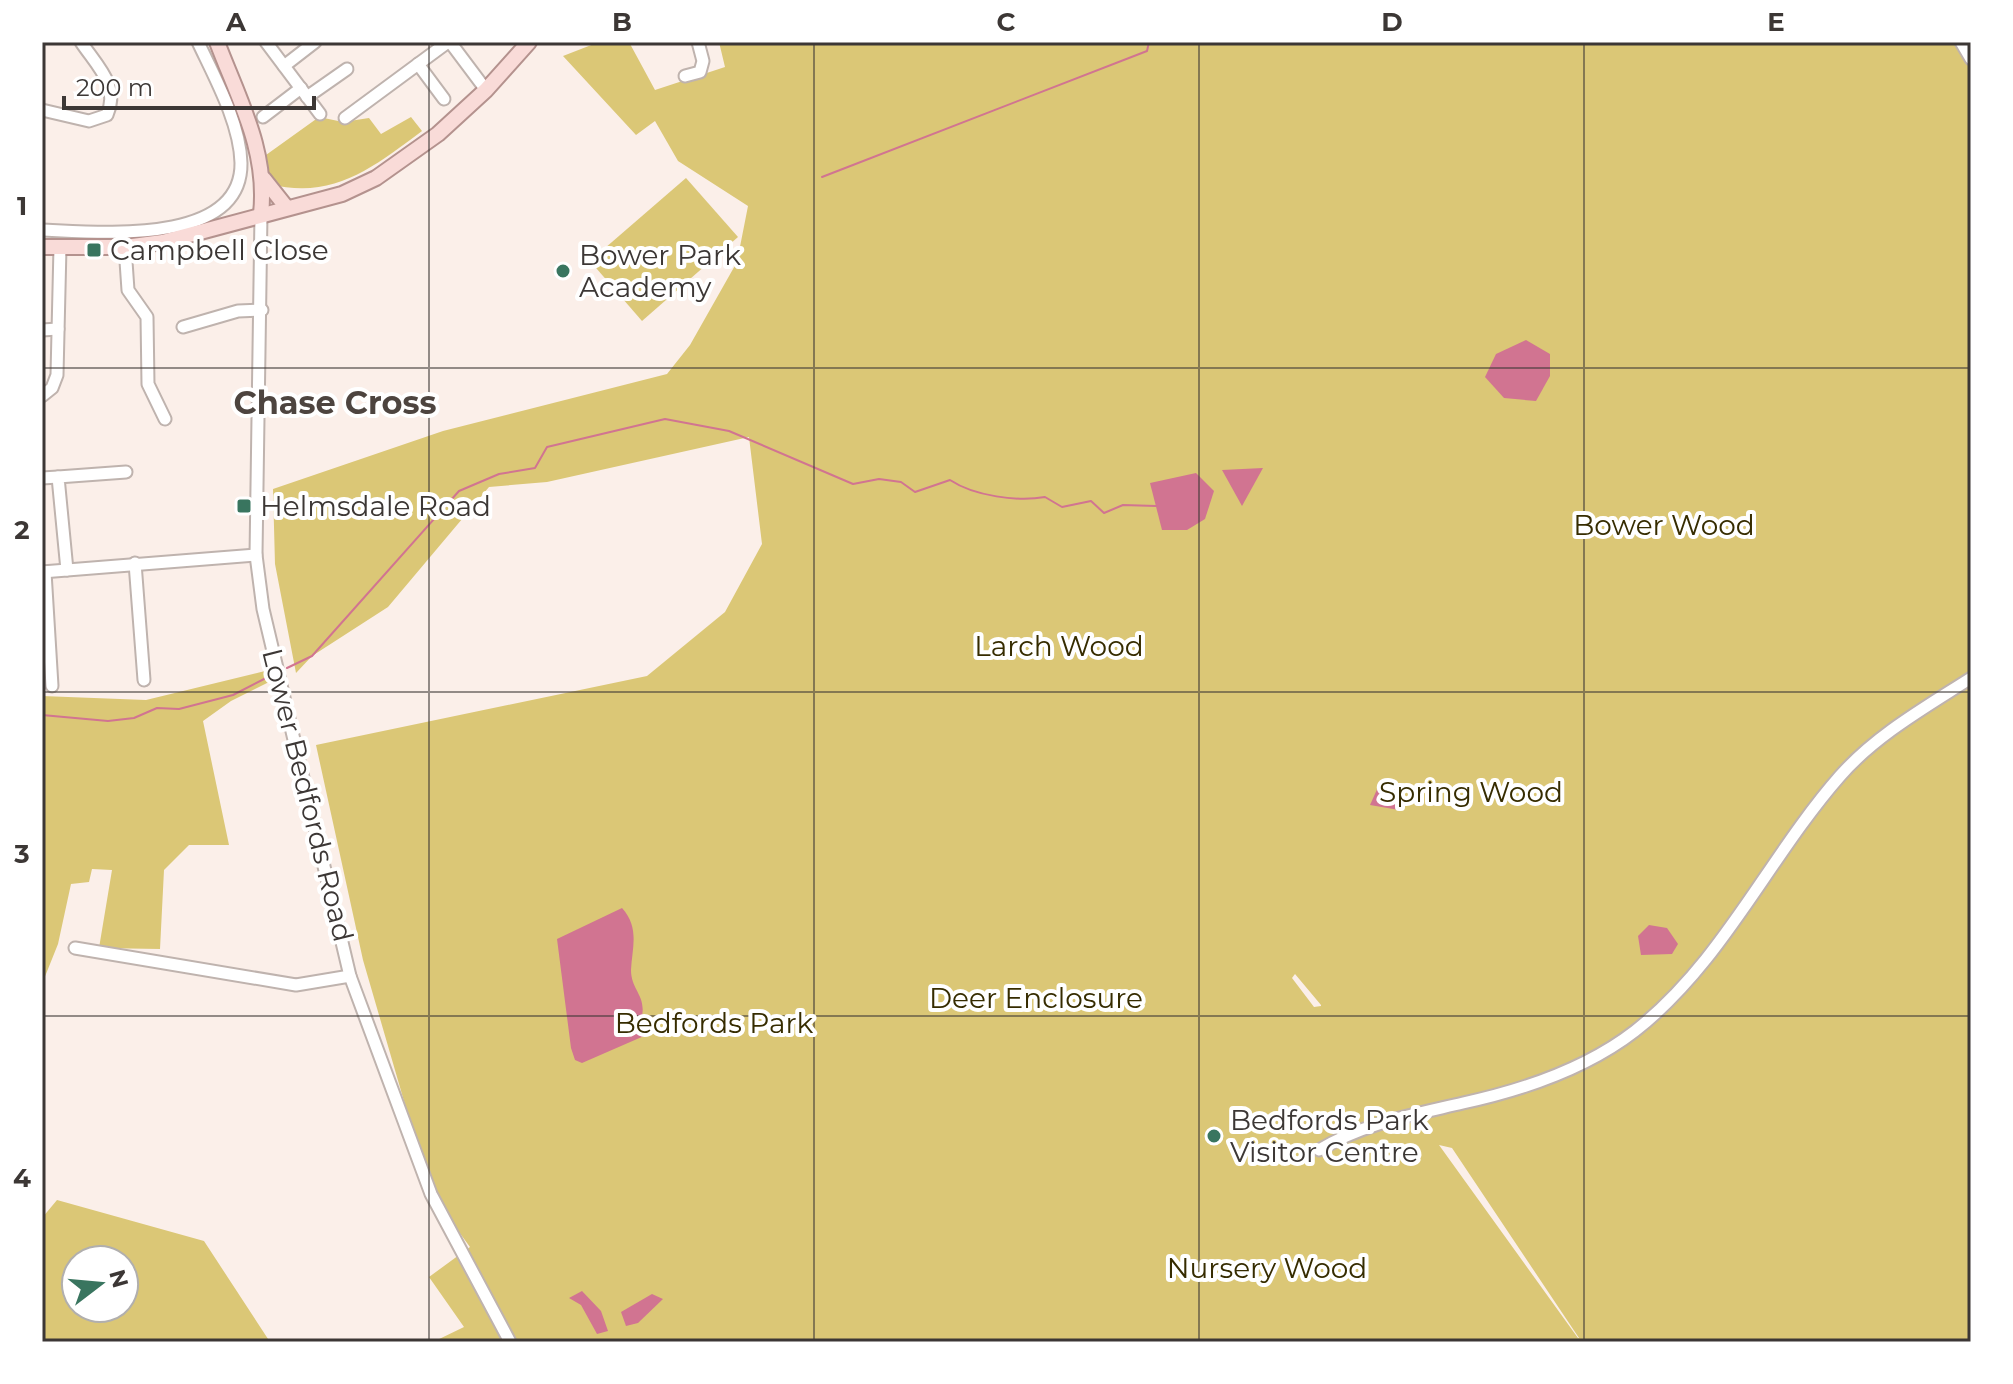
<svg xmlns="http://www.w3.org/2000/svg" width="2013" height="1384" viewBox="0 0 2013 1384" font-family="Montserrat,sans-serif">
  <rect width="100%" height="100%" fill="#fbefe9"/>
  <g fill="#dbc776" fill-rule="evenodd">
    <path d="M599,42H629L655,90L725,67L719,42H1957L1971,67V1342H433L464,1327L429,1277L470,1247L431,1194L363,960L316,745L647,676L725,612L762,544L749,437L547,482L489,487L388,607L312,656L296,673L275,564L273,489L443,431L667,374L690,345L737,262L748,206L678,161L655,121L636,135L563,56ZM1295,974L1321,1005V1006L1314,1007L1292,978ZM1439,1145L1452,1148L1579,1338H1578Z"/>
    <path d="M319,117L343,122L369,118L381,134L411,117L422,131C372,168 334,200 269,184L266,155Z"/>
    <polygon points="686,178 738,237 642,321 590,261"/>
    <polygon points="265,671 269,682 231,701 203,721 229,845 189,845 164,870 160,949 99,948 112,870 92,869 89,882 71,884 58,944 42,984 42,696 146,700"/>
    <path d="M57,1200L204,1241L270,1342H42V1218ZM76,1260H124V1308H76Z"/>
  </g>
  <g fill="#d17491">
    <polygon points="1526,340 1550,354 1550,376 1536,401 1504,398 1485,377 1496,354"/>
    <polygon points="1263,468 1242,506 1222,470"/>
    <polygon points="1196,473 1214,491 1205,519 1187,530 1162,530 1150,483"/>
    <polygon points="1379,785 1394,792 1399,810 1370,805"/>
    <path d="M622,908C640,928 632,948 631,970C631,991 648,996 641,1020L647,1025L644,1036L582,1063L575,1060L571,1048L557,939Z"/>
    <polygon points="1649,925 1667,928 1678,944 1672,954 1641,955 1638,936"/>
    <polygon points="582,1291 601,1311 608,1331 597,1334 581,1305 569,1298"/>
    <polygon points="652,1294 663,1299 638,1323 626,1326 621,1312"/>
  </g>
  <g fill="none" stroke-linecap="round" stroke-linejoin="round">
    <g stroke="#d17491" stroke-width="2">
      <polyline points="822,177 1147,51 1149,42"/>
      <path d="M287,668L312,656L459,491L499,474L535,468L547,447L665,419L729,431L853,484L879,479L901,482L915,492L950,480C974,496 1018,502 1045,497L1062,507L1091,501L1104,513L1123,505L1156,506"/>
      <polyline points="42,715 108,721 134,718 157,708 179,709 233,695 270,676"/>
    </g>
    <defs>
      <g id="minor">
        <polyline points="266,42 320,114"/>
        <polyline points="450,42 486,90"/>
        <polyline points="1961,42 1971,59"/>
        <polyline points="418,64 444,99"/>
        <polyline points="284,66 315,42"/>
        <polyline points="685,76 700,72 703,61 698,42"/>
        <polyline points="307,97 347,69"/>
        <path d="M42,110L89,121L107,115C120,86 97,66 81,42"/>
        <polyline points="263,117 301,88"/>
        <polyline points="345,118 448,42"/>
        <polyline points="261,214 256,555 263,609 350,976 431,1194 510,1342"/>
        <path d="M42,230C96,232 242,247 241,163C240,123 215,78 198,42"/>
        <polyline points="125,247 128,290 147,317 148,384 165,419"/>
        <polyline points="183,327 238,311 262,310"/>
        <polyline points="42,330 58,329"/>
        <polyline points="42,396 52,388 57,375 60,247"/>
        <polyline points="42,478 58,477"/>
        <polyline points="135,563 144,680"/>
        <polyline points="67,570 58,477 126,472"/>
        <polyline points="42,572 256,555"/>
        <polyline points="45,572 52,686"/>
        <polyline points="75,948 296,985 350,976"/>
        <path d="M1319,1150C1365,1123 1412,1115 1463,1103C1523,1090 1586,1069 1635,1031C1723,962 1768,858 1840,776C1876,735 1926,707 1971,678"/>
      </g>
      <g id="major">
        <path d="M217,42C239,100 268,151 261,214"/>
        <polyline points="264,179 287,208"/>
        <polyline points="42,247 125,247 163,242 342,194 376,178 438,134 486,90 529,42"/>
      </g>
    </defs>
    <use href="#minor" stroke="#bfb3ae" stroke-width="15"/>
    <use href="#major" stroke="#b4928e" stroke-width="18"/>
    <use href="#minor" stroke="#fff" stroke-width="11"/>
    <use href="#major" stroke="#f9dbd8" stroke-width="14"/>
  </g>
  <path fill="none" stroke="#3c3735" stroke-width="2" stroke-opacity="0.55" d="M429,42V1342M814,42V1342M1199,42V1342M1584,42V1342M42,368H1971M42,692H1971M42,1016H1971"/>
  <g fill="#39755f" stroke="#fff" stroke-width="3">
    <rect x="86" y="242" width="16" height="16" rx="4"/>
    <circle cx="563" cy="271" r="8"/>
    <rect x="236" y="498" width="16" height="16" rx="4"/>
    <circle cx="1214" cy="1136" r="8"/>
  </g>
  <g text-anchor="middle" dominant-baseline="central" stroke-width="8" stroke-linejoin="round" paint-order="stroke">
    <g font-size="28" fill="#3c3735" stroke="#fff" text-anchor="start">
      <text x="110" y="250">Campbell Close</text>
      <text x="579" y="255">Bower Park<tspan x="579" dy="32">Academy</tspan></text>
      <text x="260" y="506">Helmsdale Road</text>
      <text x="1230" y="1120">Bedfords Park<tspan x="1230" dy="32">Visitor Centre</tspan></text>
    </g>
    <g font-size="28" fill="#362c00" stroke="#fff">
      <text x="1664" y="525">Bower Wood</text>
      <text x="1059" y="646">Larch Wood</text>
      <text x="1471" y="792">Spring Wood</text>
      <text x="1036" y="998">Deer Enclosure</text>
      <text x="714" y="1023">Bedfords Park</text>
      <text x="1267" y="1268">Nursery Wood</text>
    </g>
    <g font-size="28" fill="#3c3735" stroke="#fff">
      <text transform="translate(308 795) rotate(76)">Lower Bedfords Road</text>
    </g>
    <g font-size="32" font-weight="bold" fill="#4d443f" stroke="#fff">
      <text x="335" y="402">Chase Cross</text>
    </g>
  </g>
  <rect width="2013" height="1384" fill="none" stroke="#ffffff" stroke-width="88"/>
  <g transform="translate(100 1284) rotate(74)"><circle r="38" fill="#ffffff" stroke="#b1afae" stroke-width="2"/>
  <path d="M0-6L14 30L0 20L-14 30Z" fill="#39755f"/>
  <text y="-12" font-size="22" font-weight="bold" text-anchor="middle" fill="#3c3735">N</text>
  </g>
  <path d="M64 96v12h250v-12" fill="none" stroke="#3c3735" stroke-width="4"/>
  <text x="76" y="96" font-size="24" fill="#3c3735" stroke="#ffffff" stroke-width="6" paint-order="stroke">200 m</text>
  <rect x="44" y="44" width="1925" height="1296" fill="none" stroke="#3c3735" stroke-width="3"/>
  <g font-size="26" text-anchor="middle" font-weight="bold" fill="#3c3735">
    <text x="236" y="31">A</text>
    <text x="622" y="31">B</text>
    <text x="1006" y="31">C</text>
    <text x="1392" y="31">D</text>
    <text x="1776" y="31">E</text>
    <text x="22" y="215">1</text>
    <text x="22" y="539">2</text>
    <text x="22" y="863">3</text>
    <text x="22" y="1187">4</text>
  </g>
</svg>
